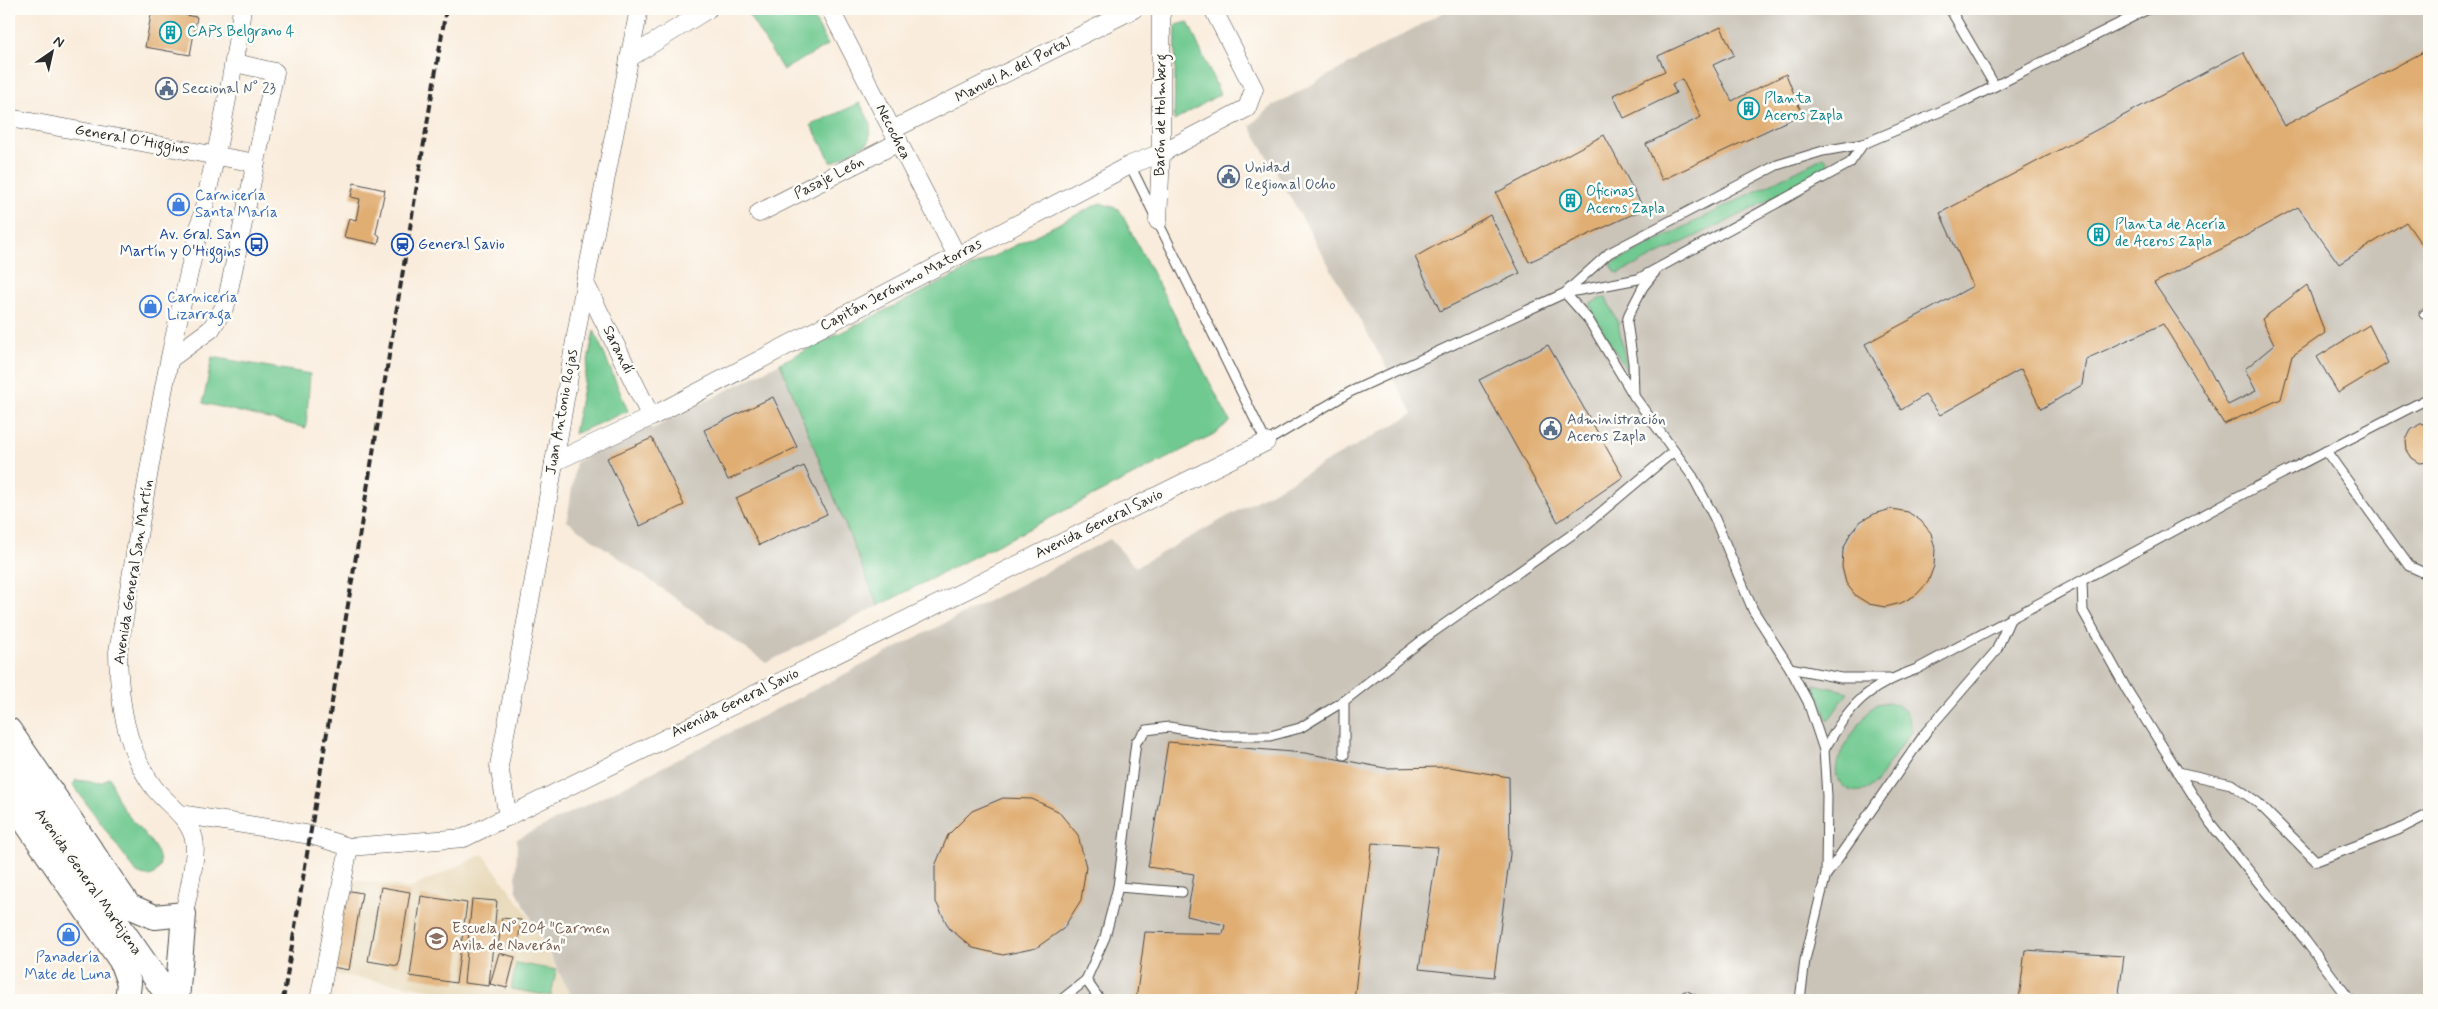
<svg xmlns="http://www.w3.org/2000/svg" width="2438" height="1009" viewBox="0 0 2438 1009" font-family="Mynerve,sans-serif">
  <rect width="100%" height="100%" fill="#fdfcf7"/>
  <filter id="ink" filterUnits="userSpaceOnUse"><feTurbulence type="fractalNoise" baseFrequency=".02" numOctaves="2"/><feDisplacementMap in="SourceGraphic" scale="10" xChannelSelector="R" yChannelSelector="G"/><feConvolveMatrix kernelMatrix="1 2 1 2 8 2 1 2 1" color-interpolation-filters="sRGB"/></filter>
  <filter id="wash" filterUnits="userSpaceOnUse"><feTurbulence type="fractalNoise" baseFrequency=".0096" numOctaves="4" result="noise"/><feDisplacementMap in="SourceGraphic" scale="20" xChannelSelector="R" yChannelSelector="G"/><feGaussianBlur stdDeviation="1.12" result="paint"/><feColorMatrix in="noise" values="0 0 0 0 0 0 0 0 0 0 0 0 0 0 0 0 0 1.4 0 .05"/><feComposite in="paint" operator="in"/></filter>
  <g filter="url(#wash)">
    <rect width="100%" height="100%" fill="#f9ecdc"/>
    <polygon fill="#e8d9ba" points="483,854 525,911 573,1000 498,1000 326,973 350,879 411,888"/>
    <g fill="#c9c3b8">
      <polygon points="1449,9 2429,9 2429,1000 573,1000 516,889 517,839 629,784 1110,539 1136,567 1413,414 1250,126 1269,108"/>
      <polygon points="780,363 878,606 766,663 567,521 576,462 649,426 652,429"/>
    </g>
    <g fill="#6fc990" stroke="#4d7a5e">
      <polygon points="756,9 809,9 828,45 783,70 748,14"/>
      <polygon points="1188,22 1220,94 1174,121 1176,25"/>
      <polygon points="860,103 871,124 869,142 832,163 811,125"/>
      <polygon points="1824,157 1827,160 1828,168 1742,214 1619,273 1615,272 1611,264"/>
      <polygon points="1100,203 1119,209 1230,421 1216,433 878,606 780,363"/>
      <polygon points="1606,298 1618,323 1627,371 1593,313 1590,304 1599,299"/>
      <polygon points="594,330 628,411 574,434"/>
      <polygon points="212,357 310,374 306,428 203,403"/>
      <polygon points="1814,684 1848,692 1828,721"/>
      <path d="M1888,702C1904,705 1910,716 1911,731L1875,784C1866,790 1856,795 1846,788C1818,769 1859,727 1871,708L1877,704Z"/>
      <path d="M110,777C114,791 119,804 128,815C136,827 173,857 155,873C150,878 143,876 137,873L73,785L76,780L101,783Z"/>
      <polygon points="516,963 556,970 551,996 511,989"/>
    </g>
    <g id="blocks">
      <g fill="#e0ae73">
        <polygon points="152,10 197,17 190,55 145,47"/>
        <polygon points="1721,27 1734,55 1713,65 1732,101 1786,74 1802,114 1662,180 1646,144 1701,117 1682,79 1672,84 1676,93 1624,118 1613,95 1665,71 1658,56"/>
        <polygon points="2429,49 2429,255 2406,222 2339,264 2298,207 2229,245 2154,283 2199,350 2228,405 2256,391 2245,369 2274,345 2262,319 2307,285 2325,333 2292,356 2281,399 2224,424 2163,324 2086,359 2082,385 2041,409 2021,369 1940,415 1925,395 1901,410 1865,344 1973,286 1940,213 2243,52 2284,126"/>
        <polygon points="1604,135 1644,209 1529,262 1496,193"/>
        <polygon points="354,183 385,190 376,233 380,236 378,244 344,237 349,218 356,220 360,199 351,197"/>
        <polygon points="1490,215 1520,273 1440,311 1415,257"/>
        <polygon points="2369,325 2388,363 2338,393 2317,357"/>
        <polygon points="1548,345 1623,477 1558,522 1479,380"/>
        <polygon points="773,397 797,447 728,480 704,430"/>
        <polygon points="2429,423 2429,462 2420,463 2412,458 2407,450 2406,440 2411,430 2420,424"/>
        <polygon points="652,438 684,505 640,526 607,458"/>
        <polygon points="804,466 827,514 759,545 736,498"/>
        <polygon points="1892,509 1908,512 1921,521 1931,533 1935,549 1934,566 1928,582 1916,595 1901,603 1885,607 1869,604 1856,596 1846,583 1842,567 1843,550 1850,534 1861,521 1876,513"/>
        <polygon points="1168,742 1305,753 1385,768 1450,767 1509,777 1510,854 1494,977 1419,969 1438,847 1372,843 1354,1000 1136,1000 1145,932 1223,934 1225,925 1187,916 1194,874 1148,867"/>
        <polygon points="1003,798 1032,799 1058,811 1078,835 1086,867 1081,900 1063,929 1036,948 1003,955 973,948 949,928 935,900 935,866 948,835 972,811"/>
        <polygon points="381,887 410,892 398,966 368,961"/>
        <polygon points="345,890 362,893 349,970 332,967"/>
        <polygon points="421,896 467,903 456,983 410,976"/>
        <polygon points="472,899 497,901 489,986 464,983"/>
        <polygon points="502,918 521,920 517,950 498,947"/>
        <polygon points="2025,950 2124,956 2118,1000 2019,1000"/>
        <polygon points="499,953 515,957 507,988 490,984"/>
      </g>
    </g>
  </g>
  <g filter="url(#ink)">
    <use href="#blocks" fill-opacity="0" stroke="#4a4846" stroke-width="1"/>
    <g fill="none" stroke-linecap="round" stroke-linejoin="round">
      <defs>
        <g id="lane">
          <polyline points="1995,86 2148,9"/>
          <polyline points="1130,165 1266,442 1350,392 1565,293 1638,279 1850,163 1863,144"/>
          <polyline points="1567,291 1609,253 1777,165 1823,151 1863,144 1963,102 1995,86 1950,9"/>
          <polyline points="1565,293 1588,319 1634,396 1693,477 1715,519 1753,610 1790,668 1841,678 1889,678"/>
          <polyline points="2424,314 2429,311"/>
          <polyline points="1634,396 1633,363 1627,322 1629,314 1643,287 1655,272"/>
          <polyline points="2326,451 2409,566 2429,575"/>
          <polyline points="2082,581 2083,611 2127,690 2211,824 2305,940 2350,1000"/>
          <polyline points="1790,668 1808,702 1824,750 1827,796 1826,874 1805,960 1800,1000"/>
          <path d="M1824,750C1852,703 1864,688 1917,669L2235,498L2429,398"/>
          <polyline points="1344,755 1344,701 1429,635 1587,524 1674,451"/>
          <polyline points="2178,772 2231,784 2257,802 2316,861 2398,830 2429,814"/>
          <polyline points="1827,874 1926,732 1996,651 2011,617"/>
          <polyline points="1182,892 1118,887 1136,742 1147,730 1169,727 1223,736 1270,736 1300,728 1344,701"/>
          <polyline points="1686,996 1694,1000"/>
          <polyline points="1061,1000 1086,980"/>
          <polyline points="1100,1000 1086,980 1105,937 1118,887"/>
        </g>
        <g id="street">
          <polyline points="830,9 957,256"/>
          <polyline points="629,58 708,9"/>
          <polyline points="9,118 256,163"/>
          <polyline points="892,130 1134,9"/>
          <polyline points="759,213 899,142"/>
          <polyline points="1158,221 1161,153 1161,9"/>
          <polyline points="585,283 651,417"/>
          <polyline points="170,359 211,329 226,304 275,72 235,63"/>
          <polyline points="554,462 651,417 1130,165 1161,153 1247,108 1254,89 1213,9"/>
          <polyline points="180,814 311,835 349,847 464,838 1266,442"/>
          <polyline points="508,817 499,766 533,585 585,283 639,9"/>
          <path d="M184,914C187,897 198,854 194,839C189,817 168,805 155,789C125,750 119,700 118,652C136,554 150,454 170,357C195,241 226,127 242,9"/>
          <polyline points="319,1000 349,847"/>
        </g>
        <g id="secondary">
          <polyline points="9,730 129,906 155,917 184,914 177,1000"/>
          <polyline points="9,769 171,1000"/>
          <polyline points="9,798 121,961 129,983 127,1000"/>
        </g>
      </defs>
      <use href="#lane" stroke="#4a4846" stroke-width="11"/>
      <use href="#street" stroke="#4a4846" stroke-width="19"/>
      <use href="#secondary" stroke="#4a4846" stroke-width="26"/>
      <use href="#lane" stroke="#fff" stroke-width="9"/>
      <use href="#street" stroke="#fff" stroke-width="18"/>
      <use href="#secondary" stroke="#fff" stroke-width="24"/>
      <polyline stroke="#2b2b2b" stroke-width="4" stroke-dasharray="8 4" stroke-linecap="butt" points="283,1000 446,9"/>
    </g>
  </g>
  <defs>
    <symbol id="building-ring" viewBox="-11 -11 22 22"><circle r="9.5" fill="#fdfcf7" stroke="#0f9aa8" stroke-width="1.5"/><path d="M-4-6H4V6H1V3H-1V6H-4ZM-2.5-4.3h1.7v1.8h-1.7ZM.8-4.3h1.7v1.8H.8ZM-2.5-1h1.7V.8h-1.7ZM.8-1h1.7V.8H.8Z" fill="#0f9aa8"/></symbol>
    <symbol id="civic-ring" viewBox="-11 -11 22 22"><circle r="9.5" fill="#fdfcf7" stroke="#5c6f8a" stroke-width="1.5"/><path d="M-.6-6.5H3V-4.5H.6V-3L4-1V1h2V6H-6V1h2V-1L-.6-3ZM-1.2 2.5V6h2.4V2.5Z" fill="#5c6f8a"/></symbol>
    <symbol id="shop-ring" viewBox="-11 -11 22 22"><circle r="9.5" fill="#fdfcf7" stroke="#3f7fe0" stroke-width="1.5"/><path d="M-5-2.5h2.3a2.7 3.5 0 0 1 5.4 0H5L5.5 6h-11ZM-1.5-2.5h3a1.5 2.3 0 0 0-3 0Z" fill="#3f7fe0"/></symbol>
    <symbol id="bus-ring" viewBox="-11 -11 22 22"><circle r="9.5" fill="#fdfcf7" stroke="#1a4fb4" stroke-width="1.5"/><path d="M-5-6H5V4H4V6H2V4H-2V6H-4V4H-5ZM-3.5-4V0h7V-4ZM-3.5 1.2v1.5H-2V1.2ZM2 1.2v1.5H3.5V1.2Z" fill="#1a4fb4"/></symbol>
    <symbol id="station-ring" viewBox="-11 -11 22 22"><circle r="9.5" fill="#fdfcf7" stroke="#1a4fb4" stroke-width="1.5"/><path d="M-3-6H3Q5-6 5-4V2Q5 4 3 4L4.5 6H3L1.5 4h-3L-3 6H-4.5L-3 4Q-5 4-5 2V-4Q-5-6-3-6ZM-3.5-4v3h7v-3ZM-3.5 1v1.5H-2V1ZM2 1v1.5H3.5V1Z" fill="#1a4fb4"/></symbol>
    <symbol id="school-ring" viewBox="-11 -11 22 22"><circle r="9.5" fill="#fdfcf7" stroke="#8d6e63" stroke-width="1.5"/><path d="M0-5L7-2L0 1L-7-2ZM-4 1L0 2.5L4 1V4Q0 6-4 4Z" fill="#8d6e63"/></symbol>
  </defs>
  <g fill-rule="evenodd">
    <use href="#building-ring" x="158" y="20" width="25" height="25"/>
    <use href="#civic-ring" x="154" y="76" width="25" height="25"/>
    <use href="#building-ring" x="1736" y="96" width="25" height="25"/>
    <use href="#civic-ring" x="1216" y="164" width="25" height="25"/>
    <use href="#building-ring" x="1558" y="188" width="25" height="25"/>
    <use href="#shop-ring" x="166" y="192" width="25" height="25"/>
    <use href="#building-ring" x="2086" y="222" width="25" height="25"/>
    <use href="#bus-ring" x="244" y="232" width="25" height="25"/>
    <use href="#station-ring" x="390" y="232" width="25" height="25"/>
    <use href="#shop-ring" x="138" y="294" width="25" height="25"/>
    <use href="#civic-ring" x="1538" y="416" width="25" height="25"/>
    <use href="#shop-ring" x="56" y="922" width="25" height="25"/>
    <use href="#school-ring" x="424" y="926" width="25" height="25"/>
  </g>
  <g text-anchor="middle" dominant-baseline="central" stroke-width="5" stroke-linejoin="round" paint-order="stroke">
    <g font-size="15" fill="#0d838f" stroke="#fdfcf7" text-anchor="start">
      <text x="187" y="32">CAPs Belgrano 4</text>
      <text x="1764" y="99">Planta<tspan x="1764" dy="17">Aceros Zapla</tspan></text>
      <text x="1586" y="192">Oficinas<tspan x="1586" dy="17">Aceros Zapla</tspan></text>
      <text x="2115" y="225">Planta de Acería<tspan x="2115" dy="17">de Aceros Zapla</tspan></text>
    </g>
    <g font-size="15" fill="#2b2b2b" stroke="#fdfcf7">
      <text transform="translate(1013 70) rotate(-27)">Manuel A. del Portal</text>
      <text transform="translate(1161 115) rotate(-89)">Barón de Holmberg</text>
      <text transform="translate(893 132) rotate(63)">Necochea</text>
      <text transform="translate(132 140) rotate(10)">General O´Higgins</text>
      <text transform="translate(829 178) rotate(-27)">Pasaje León</text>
      <text transform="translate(901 285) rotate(-28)">Capitán Jerónimo Matorras</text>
      <text transform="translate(618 350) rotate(64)">Sarandí</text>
      <text transform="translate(562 412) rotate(-80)">Juan Antonio Rojas</text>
      <text transform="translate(1099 524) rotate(-26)">Avenida General Savio</text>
      <text transform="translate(134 572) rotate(-81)">Avenida General San Martín</text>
      <text transform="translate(735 703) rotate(-26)">Avenida General Savio</text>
      <text transform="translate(88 882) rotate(55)">Avenida General Martijena</text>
    </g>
    <g font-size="15" fill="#4e5e75" stroke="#fdfcf7" text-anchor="start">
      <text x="182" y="89">Seccional N° 23</text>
      <text x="1245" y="168">Unidad<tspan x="1245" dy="17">Regional Ocho</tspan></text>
      <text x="1567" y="420">Administración<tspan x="1567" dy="17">Aceros Zapla</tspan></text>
    </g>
    <g font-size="15" fill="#366cbe" stroke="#fdfcf7" text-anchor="start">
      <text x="195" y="196">Carnicería<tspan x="195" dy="17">Santa María</tspan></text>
      <text x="167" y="298">Carnicería<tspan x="167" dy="17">Lizarraga</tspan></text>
      <text x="68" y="958" text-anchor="middle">Panadería<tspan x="68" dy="17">Mate de Luna</tspan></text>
    </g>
    <g font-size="15" fill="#164399" stroke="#fdfcf7" text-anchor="end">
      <text x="241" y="235">Av. Gral. San<tspan x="241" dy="17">Martín y O'Higgins</tspan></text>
      <text x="418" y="245" text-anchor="start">General Savio</text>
    </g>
    <g font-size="15" fill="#785e54" stroke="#fdfcf7" text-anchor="start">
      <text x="452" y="929">Escuela N° 204 "Carmen<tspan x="452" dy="17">Avila de Naverán"</tspan></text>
    </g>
  </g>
  <rect width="2438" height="1009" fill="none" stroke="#fdfcf7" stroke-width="30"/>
  <g transform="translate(52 52) rotate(34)" stroke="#fdfcf7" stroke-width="4" paint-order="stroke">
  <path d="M0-4L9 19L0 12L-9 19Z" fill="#2b2b2b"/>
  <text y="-8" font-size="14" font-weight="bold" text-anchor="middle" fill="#2b2b2b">N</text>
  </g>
</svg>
